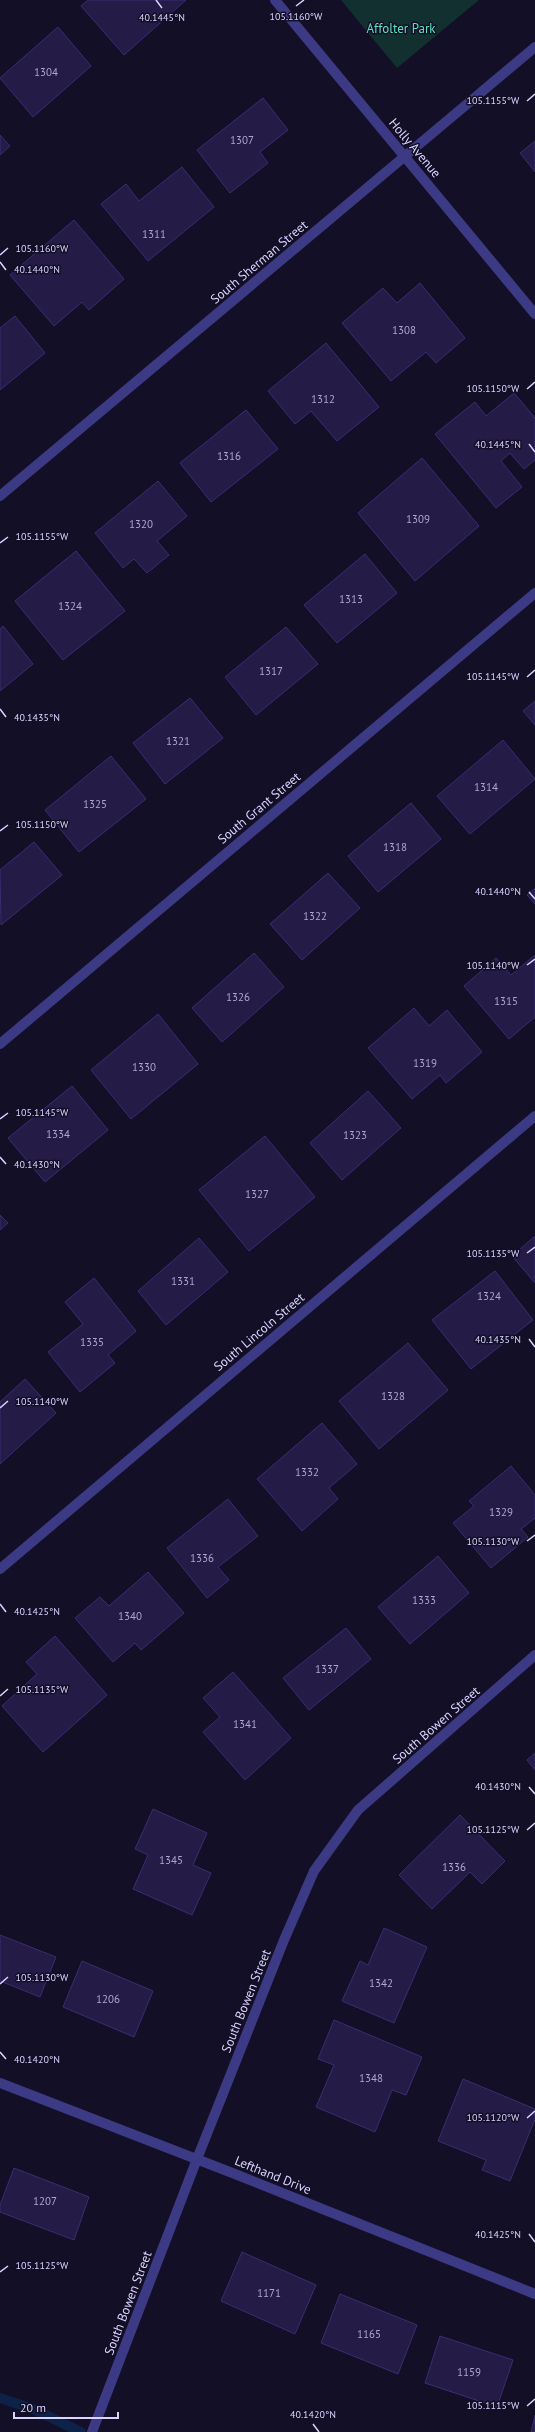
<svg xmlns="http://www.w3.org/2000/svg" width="535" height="2432" viewBox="0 0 535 2432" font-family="'PT Sans',sans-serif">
  <rect width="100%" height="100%" fill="#130f26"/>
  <polygon fill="#12302f" points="341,0 479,0 397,68"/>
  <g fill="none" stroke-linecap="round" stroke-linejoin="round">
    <polyline stroke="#0c2248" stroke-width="10" points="0,2398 33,2409 81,2432"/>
  </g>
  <g fill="#241b47" stroke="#3b2d73">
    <polygon points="88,0 186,0 124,55 81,6"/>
    <polygon points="58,27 91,66 33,117 0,78"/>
    <polygon points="263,98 288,130 260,152 268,163 230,193 197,150"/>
    <polygon points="0,135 10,146 0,155"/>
    <polygon points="535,141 535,172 520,153"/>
    <polygon points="182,167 214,207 148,261 101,204 126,184 139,201"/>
    <polygon points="74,220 124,279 89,310 82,302 54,326 10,275"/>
    <polygon points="420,283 465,338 436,363 426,352 391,381 342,323 383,288 397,303"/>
    <polygon points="15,316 45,353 0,390 0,328"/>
    <polygon points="326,343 379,407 337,441 311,411 295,424 268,391"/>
    <polygon points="514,393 535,418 535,460 524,469 510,453 501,461 522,487 496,508 435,434 475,402 486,416"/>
    <polygon points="246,410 278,449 211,502 180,463"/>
    <polygon points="422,458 479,526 415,581 358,513"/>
    <polygon points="158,481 187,516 157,541 169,555 147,573 134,559 123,568 95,533"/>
    <polygon points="76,551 125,611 63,660 15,601"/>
    <polygon points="365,554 397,593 337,643 304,605"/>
    <polygon points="3,626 33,664 0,691 0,629"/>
    <polygon points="286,627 318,664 256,715 225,677"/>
    <polygon points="190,698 223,738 165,784 133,743"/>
    <polygon points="535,701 535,725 523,711"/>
    <polygon points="503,740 535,779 470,834 437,796"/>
    <polygon points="111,756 146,799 79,852 45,810"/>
    <polygon points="411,803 441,839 378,892 348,856"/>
    <polygon points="34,842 62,875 1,925 0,870"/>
    <polygon points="328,873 360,908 302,960 270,924"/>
    <polygon points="535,888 535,904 527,895"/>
    <polygon points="254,953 284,987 222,1042 192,1008"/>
    <polygon points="535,955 535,1017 509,1039 464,986 496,958 511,975"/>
    <polygon points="414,1008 429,1026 447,1010 482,1052 446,1083 440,1075 412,1099 368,1048"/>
    <polygon points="158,1014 198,1064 131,1119 91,1070"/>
    <polygon points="72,1086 108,1130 45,1182 8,1138"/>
    <polygon points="368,1091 401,1128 342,1180 310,1143"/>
    <polygon points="265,1136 315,1197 249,1251 199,1190"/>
    <polygon points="0,1215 8,1223 0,1230"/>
    <polygon points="535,1236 535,1283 512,1256"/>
    <polygon points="199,1238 228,1272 166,1325 138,1291"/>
    <polygon points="495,1271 533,1320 471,1369 432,1320"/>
    <polygon points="94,1278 136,1331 108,1355 115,1363 80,1392 48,1352 83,1324 65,1302"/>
    <polygon points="408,1343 448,1390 379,1449 339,1401"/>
    <polygon points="25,1379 56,1413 0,1464 0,1402"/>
    <polygon points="322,1423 357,1464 329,1488 338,1499 302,1531 257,1479"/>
    <polygon points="511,1466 535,1495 535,1518 521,1529 528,1537 491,1568 453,1523 474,1506 469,1501"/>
    <polygon points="228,1499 258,1536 218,1567 229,1580 207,1598 167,1548"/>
    <polygon points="438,1556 469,1593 410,1644 378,1607"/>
    <polygon points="148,1572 184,1613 141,1650 135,1643 113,1662 75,1618 100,1597 109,1606"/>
    <polygon points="346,1628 371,1659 309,1710 283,1678"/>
    <polygon points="55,1636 107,1695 43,1752 2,1706 37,1674 26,1662"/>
    <polygon points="233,1672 291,1738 245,1780 203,1732 220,1717 203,1698"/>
    <polygon points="535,1753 535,1770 527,1760"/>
    <polygon points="153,1809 207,1833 193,1865 211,1873 192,1915 133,1889 148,1855 135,1849"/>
    <polygon points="460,1815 505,1861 482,1884 470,1872 432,1909 399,1875"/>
    <polygon points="384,1928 427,1947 394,2023 342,2001 360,1961 368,1965"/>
    <polygon points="0,1935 56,1957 40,1997 0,1981"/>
    <polygon points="82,1961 153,1991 134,2037 63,2007"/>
    <polygon points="334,2020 422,2057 406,2095 392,2090 375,2132 316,2107 334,2065 318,2059"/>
    <polygon points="463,2079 535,2109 535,2119 510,2181 482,2170 486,2160 438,2141"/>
    <polygon points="14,2168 89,2197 74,2240 0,2212 0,2205"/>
    <polygon points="242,2252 316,2285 295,2334 221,2301"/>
    <polygon points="340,2294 417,2325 398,2374 321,2343"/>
    <polygon points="440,2336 513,2360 497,2407 425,2383"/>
    <polygon points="535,2415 535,2432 531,2432"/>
  </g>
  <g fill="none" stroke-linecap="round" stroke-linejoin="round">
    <g stroke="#3d3a85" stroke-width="10">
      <polyline points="275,0 535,314"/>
      <polyline points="0,496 535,47"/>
      <polyline points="0,1044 535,593"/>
      <polyline points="0,1569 535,1116"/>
      <polyline points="0,2083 235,2174 535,2294"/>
      <polyline points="92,2432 197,2159 284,1940 314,1871 358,1810 535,1655"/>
    </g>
  </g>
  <path fill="none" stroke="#d9d4ff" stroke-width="1.5" d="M156,0L162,8M296,6L304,0M527,101L535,94M0,255L8,248M0,262L6,270M527,389L535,382M529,444L535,452M0,543L8,537M527,677L535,670M0,709L6,717M0,831L8,825M529,892L535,899M527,965L535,959M0,1119L8,1113M0,1157L6,1164M527,1253L535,1247M529,1339L535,1347M0,1408L8,1401M527,1541L535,1535M0,1604L6,1612M0,1696L8,1689M529,1787L535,1794M527,1830L535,1823M0,1984L8,1977M0,2052L6,2059M527,2118L535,2111M529,2234L535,2242M0,2272L8,2266M527,2406L535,2399M313,2424L319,2432"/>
  <g text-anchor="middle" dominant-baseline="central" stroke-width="3" stroke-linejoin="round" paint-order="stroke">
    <g font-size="11" fill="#aca6d1">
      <text x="46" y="72">1304</text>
      <text x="242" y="140">1307</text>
      <text x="154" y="234">1311</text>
      <text x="404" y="330">1308</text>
      <text x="323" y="399">1312</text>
      <text x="229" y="456">1316</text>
      <text x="418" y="519">1309</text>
      <text x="141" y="524">1320</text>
      <text x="351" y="599">1313</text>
      <text x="70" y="606">1324</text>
      <text x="271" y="671">1317</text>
      <text x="178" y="741">1321</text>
      <text x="486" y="787">1314</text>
      <text x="95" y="804">1325</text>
      <text x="395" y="847">1318</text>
      <text x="315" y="916">1322</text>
      <text x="238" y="997">1326</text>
      <text x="506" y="1001">1315</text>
      <text x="425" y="1063">1319</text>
      <text x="144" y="1067">1330</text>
      <text x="58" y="1134">1334</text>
      <text x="355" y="1135">1323</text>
      <text x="257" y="1194">1327</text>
      <text x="183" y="1281">1331</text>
      <text x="489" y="1296">1324</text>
      <text x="92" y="1342">1335</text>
      <text x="393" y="1396">1328</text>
      <text x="307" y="1472">1332</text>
      <text x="501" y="1512">1329</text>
      <text x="202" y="1558">1336</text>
      <text x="424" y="1600">1333</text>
      <text x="130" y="1616">1340</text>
      <text x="327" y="1669">1337</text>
      <text x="245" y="1724">1341</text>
      <text x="171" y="1860">1345</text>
      <text x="454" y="1867">1336</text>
      <text x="381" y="1983">1342</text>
      <text x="108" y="1999">1206</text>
      <text x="371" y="2078">1348</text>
      <text x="45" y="2201">1207</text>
      <text x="269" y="2293">1171</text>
      <text x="369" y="2334">1165</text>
      <text x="469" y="2372">1159</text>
    </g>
    <g font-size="13" fill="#5fe0c0" stroke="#130f26">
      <text x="401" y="28">Affolter Park</text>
    </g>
    <g font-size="13" fill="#d9d4ff" stroke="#130f26">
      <text transform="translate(415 148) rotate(50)">Holly Avenue</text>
      <text transform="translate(259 262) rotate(-40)">South Sherman Street</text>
      <text transform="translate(259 808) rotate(-40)">South Grant Street</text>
      <text transform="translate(259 1332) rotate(-40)">South Lincoln Street</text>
      <text transform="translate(436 1725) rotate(-41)">South Bowen Street</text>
      <text transform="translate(246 2001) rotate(-68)">South Bowen Street</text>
      <text transform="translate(273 2175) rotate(22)">Lefthand Drive</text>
      <text transform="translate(128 2303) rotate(-69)">South Bowen Street</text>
    </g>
  </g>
  <g font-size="10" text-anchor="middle" fill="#d9d4ff" stroke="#130f26" stroke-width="3" stroke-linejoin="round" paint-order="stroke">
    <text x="296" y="20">105.1160°W</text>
    <text x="162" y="21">40.1445°N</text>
    <text x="493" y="104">105.1155°W</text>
    <text x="42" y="252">105.1160°W</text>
    <text x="37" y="273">40.1440°N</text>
    <text x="493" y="392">105.1150°W</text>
    <text x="498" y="448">40.1445°N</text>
    <text x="42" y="540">105.1155°W</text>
    <text x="493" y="680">105.1145°W</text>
    <text x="37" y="721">40.1435°N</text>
    <text x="42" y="828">105.1150°W</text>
    <text x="498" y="895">40.1440°N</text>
    <text x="493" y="969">105.1140°W</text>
    <text x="42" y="1116">105.1145°W</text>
    <text x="37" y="1168">40.1430°N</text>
    <text x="493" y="1257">105.1135°W</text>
    <text x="498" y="1343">40.1435°N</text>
    <text x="42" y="1405">105.1140°W</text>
    <text x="493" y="1545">105.1130°W</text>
    <text x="37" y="1615">40.1425°N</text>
    <text x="42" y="1693">105.1135°W</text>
    <text x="498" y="1790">40.1430°N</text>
    <text x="493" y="1833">105.1125°W</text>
    <text x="42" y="1981">105.1130°W</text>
    <text x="37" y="2063">40.1420°N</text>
    <text x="493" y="2121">105.1120°W</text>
    <text x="498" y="2238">40.1425°N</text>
    <text x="42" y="2269">105.1125°W</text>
    <text x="493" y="2409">105.1115°W</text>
    <text x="313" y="2418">40.1420°N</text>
  </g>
  <path d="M14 2412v6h104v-6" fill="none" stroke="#d9d4ff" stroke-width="2"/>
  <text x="20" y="2412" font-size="12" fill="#d9d4ff" stroke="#130f26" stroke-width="3" paint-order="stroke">20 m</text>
</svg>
